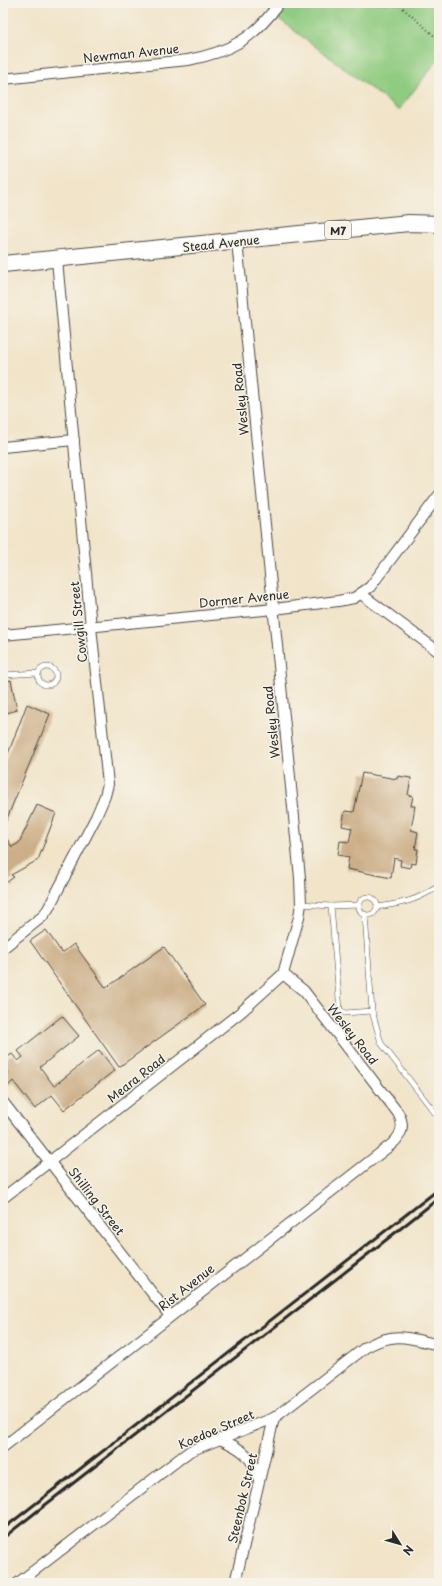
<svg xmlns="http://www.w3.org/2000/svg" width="442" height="1586" viewBox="0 0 442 1586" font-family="'Playpen Sans',sans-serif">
  <rect width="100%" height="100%" fill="#f7f3e8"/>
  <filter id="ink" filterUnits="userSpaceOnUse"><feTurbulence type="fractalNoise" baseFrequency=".025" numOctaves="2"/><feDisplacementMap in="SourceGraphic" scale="8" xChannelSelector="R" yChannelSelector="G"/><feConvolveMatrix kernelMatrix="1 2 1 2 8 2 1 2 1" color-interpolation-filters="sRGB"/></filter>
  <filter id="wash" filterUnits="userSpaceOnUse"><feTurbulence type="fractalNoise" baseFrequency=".012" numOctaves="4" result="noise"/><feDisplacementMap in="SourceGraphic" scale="16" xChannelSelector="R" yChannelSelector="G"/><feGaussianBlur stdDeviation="0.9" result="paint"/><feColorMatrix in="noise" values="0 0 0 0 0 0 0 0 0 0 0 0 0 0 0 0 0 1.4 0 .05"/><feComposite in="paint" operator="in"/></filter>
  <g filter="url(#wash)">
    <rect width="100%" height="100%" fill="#f1e4c9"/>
    <polygon fill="#8fcb80" stroke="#5d7b56" points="278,3 439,3 439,58 399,110 271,13"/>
    <g id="blocks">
      <g fill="#ccaf88">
        <polygon points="11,680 17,710 3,714 3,682"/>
        <polygon points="27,704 50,714 3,828 3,767"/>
        <polygon points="362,773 397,779 398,776 411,778 408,795 413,796 411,806 415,806 411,830 418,832 415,849 418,849 416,864 411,863 410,868 400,866 401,860 394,858 391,878 347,869 349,857 338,855 340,841 349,842 352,828 342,826 345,811 354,812"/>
        <polygon points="37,805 56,813 38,860 11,875 14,877 3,885 3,833 12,847 19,843"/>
        <polygon points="46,930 62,953 74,944 106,988 164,947 205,1005 119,1067 30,941"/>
        <polygon points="62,1016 79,1036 40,1067 54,1086 99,1050 115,1070 64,1110 52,1095 35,1109 13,1081 8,1086 3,1080 3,1077 8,1073 3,1066 3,1060 12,1054 18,1061 23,1057 18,1051"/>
      </g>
    </g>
  </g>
  <g filter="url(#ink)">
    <use href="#blocks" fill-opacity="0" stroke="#494743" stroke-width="1"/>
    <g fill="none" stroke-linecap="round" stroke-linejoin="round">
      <defs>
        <g id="service">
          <circle cx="47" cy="676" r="9"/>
          <polyline points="3,675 38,673"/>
          <circle cx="368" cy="906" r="9"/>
          <polyline points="301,904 331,906 359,905"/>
          <polyline points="331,906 340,1010 345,1013 372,1011 365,915"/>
          <path d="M377,907C405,903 415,901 439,886"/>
          <polyline points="372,1011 381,1043 435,1113"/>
        </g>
        <g id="minor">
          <path d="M3,79L188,60C230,52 255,38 279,3"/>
          <polyline points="3,447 74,440"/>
          <polyline points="361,594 439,652"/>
          <polyline points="3,635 274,609 338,601 354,598 370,587 439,495"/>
          <polyline points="3,948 42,917 48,909 96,817 105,796 108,784 91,627 57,260"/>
          <polyline points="3,1102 170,1316"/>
          <polyline points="3,1198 241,1012 283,974"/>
          <path d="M220,1439C242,1449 252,1455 259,1480"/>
          <path d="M3,1447L392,1144C402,1135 405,1125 398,1113L304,991L283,974L299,917L301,904L300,878L237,241"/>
          <path d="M18,1583L182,1457L190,1451L220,1439L274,1418L366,1347C395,1331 409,1338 439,1345"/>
          <polyline points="235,1583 274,1418"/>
        </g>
        <polyline id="primary" points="3,264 409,223 439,224"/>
      </defs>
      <use href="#service" stroke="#494743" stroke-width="6"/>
      <use href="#minor" stroke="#494743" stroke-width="12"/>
      <use href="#primary" stroke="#494743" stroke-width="18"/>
      <polyline stroke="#494743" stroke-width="2" stroke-dasharray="1 3" stroke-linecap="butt" points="397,3 439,40"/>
      <use href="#service" stroke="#fff" stroke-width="5"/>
      <use href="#minor" stroke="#fff" stroke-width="10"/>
      <use href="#primary" stroke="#fff" stroke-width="16"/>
      <g stroke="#2b2b2b" stroke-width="3">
        <polyline points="3,1529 439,1189"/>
        <path d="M3,1538C148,1424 295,1313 439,1198"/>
      </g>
    </g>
  </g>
  <g text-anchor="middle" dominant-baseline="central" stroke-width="3" stroke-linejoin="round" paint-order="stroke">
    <rect fill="#f7f3e8" stroke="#686764" stroke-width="1" x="325" y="221" width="26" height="18" rx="3"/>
    <g font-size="11" font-weight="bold" fill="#2b2b2b">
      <text x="338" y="230">M7</text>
    </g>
    <g font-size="12" fill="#2b2b2b" stroke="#f7f3e8">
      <text transform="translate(131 53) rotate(-6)">Newman Avenue</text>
      <text transform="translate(221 243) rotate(-6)">Stead Avenue</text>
      <text transform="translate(240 399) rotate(-96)">Wesley Road</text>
      <text transform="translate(244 598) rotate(-6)">Dormer Avenue</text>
      <text transform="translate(78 622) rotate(-96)">Cowgill Street</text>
      <text transform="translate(271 722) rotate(-96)">Wesley Road</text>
      <text transform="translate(353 1034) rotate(52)">Wesley Road</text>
      <text transform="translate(136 1078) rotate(-38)">Meara Road</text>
      <text transform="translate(97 1201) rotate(52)">Shilling Street</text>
      <text transform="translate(186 1287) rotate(-38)">Rist Avenue</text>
      <text transform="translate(216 1429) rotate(-23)">Koedoe Street</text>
      <text transform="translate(242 1498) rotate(-77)">Steenbok Street</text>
    </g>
  </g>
  <rect width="442" height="1586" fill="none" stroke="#f7f3e8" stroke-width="16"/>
  <g transform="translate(400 1544) rotate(127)" stroke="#f7f3e8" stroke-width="3" paint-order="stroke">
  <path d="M0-3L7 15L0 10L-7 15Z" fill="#2b2b2b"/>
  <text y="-6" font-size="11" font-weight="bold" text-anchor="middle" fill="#2b2b2b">N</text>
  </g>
</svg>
